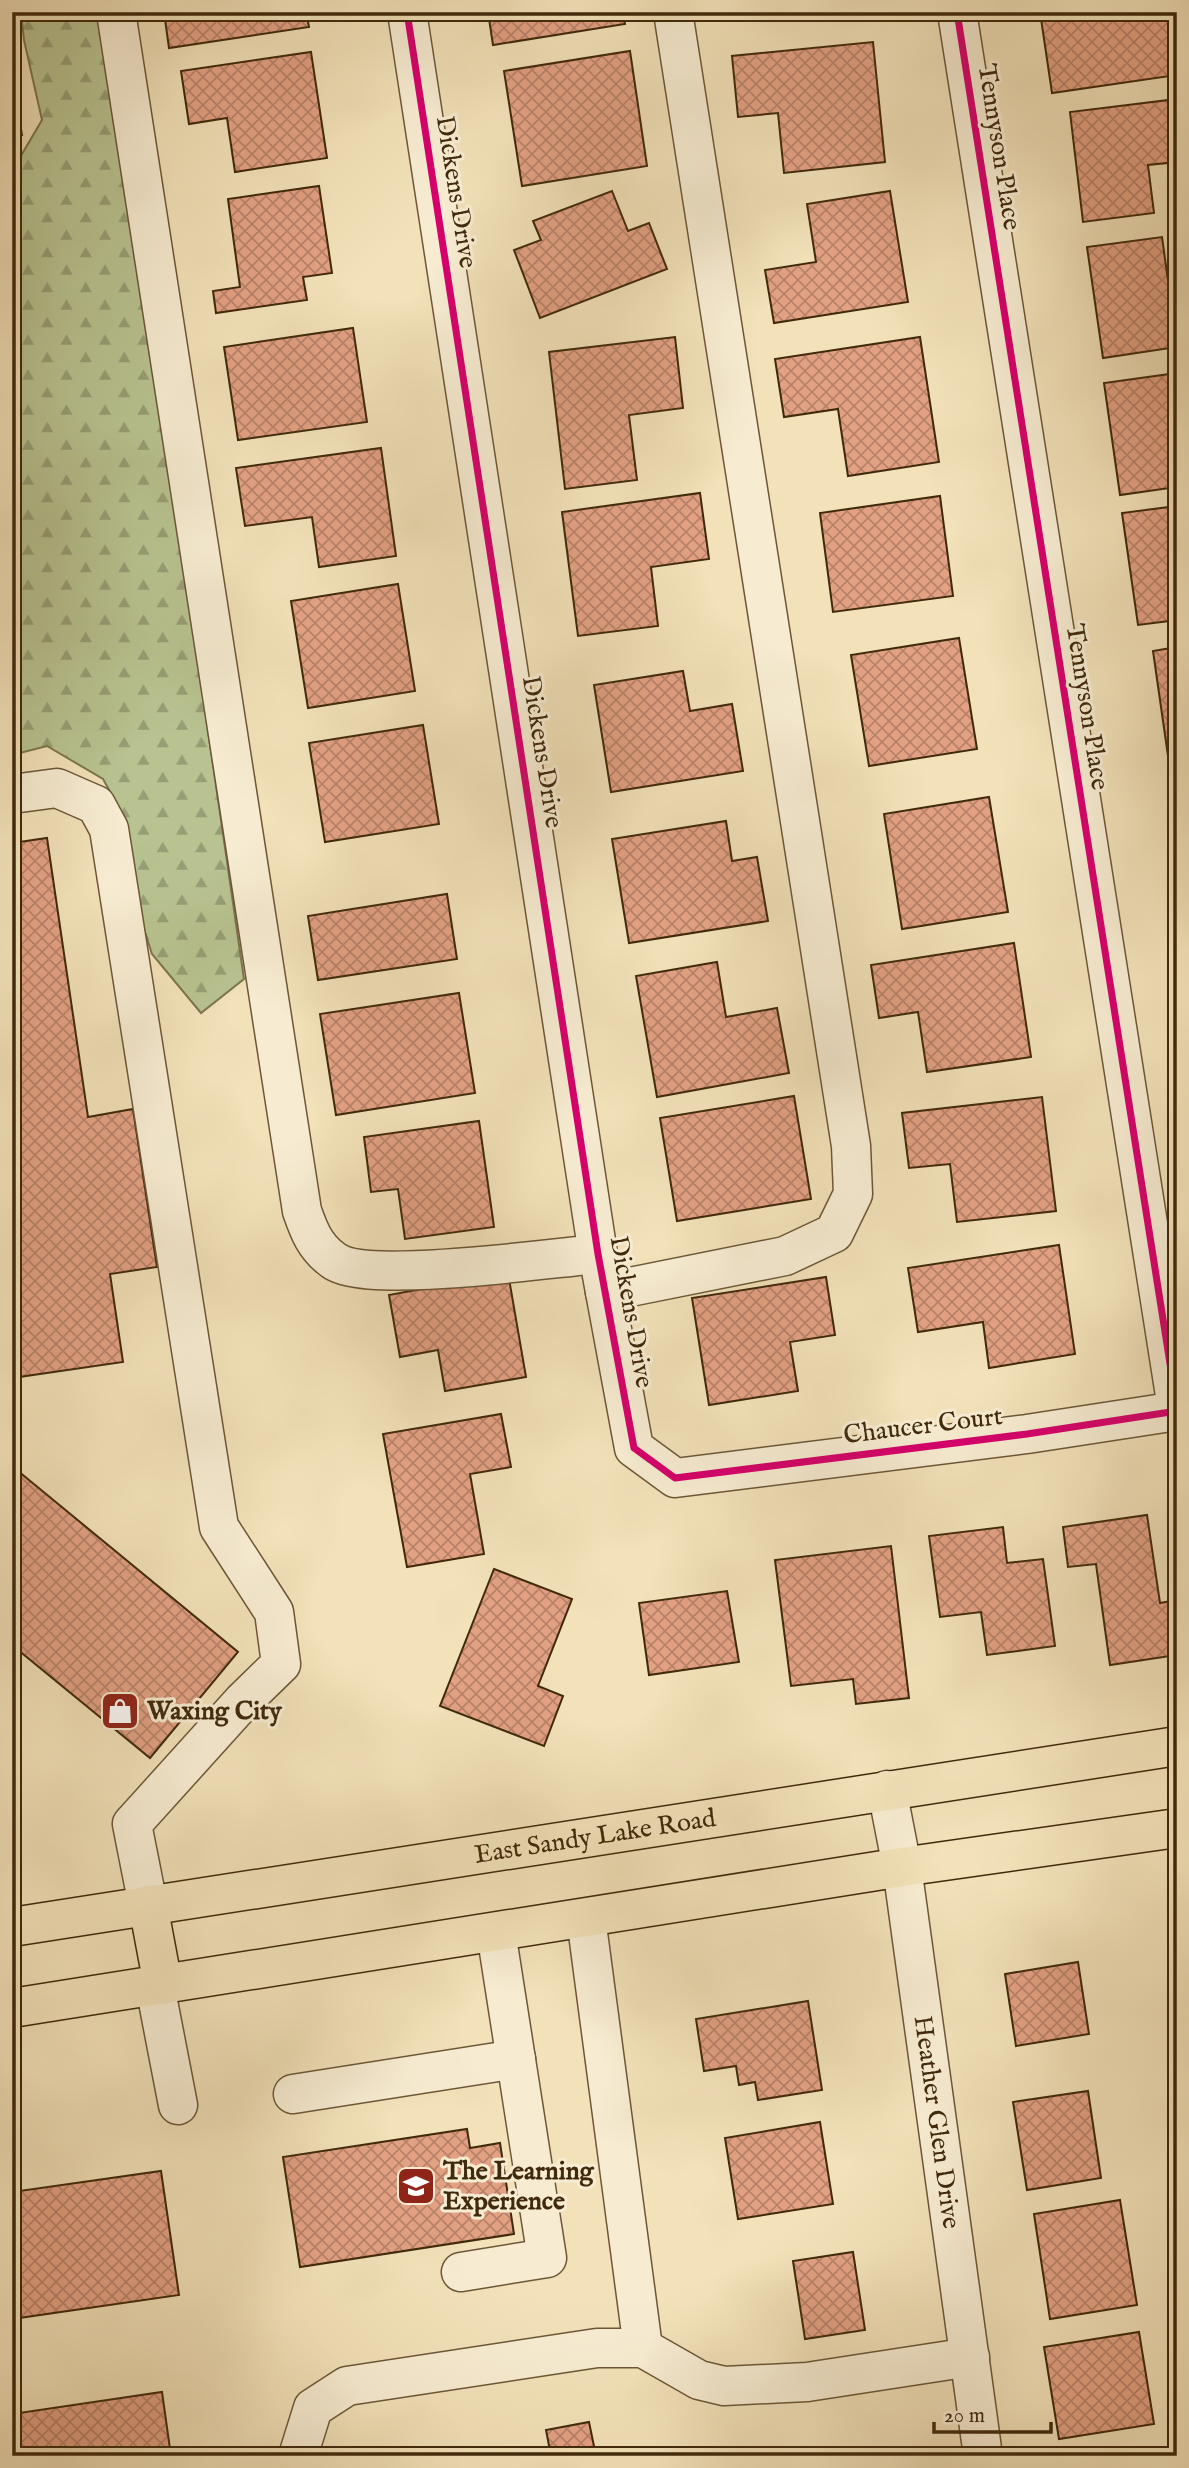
<svg xmlns="http://www.w3.org/2000/svg" width="1189" height="2468" viewBox="0 0 1189 2468" font-family="'IM FELL English',serif">
  <defs>
    <pattern id="forest-firs" width="22" height="20" patternUnits="userSpaceOnUse" patternTransform="scale(1.75)"><rect width="22" height="20" fill="#b8c391"/><path d="M5 1l3.5 6h-7zM16 11l3.5 6h-7z" fill="#979e75"/></pattern>
    <pattern id="building-cross-hatch" width="8" height="8" patternUnits="userSpaceOnUse" patternTransform="scale(1.75)"><rect width="8" height="8" fill="#e3a183"/><path d="M0 0l8 8M0 8l8-8" fill="none" stroke="#b9836a"/></pattern>
  </defs>
  <rect width="100%" height="100%" fill="#f2e1b9"/>
  <filter id="stains"><feTurbulence type="fractalNoise" baseFrequency=".00286" numOctaves="4"/><feColorMatrix values="0 0 0 0 .2 0 0 0 0 .09 0 0 0 0 .02 0 0 0 .5 -.17"/></filter>
  <radialGradient id="worn" r=".72"><stop offset=".6" stop-color="#630" stop-opacity="0"/><stop offset="1" stop-color="#630" stop-opacity=".3"/></radialGradient>
  <polygon fill="url(#forest-firs)" stroke="#7c764e" stroke-width="2" points="21,12 104,12 244,979 201,1013 152,954 133,895 119,808 103,779 47,746 12,755 12,482 19,474 12,466 12,156 22,154 42,120 24,40"/>
  <g fill="url(#building-cross-hatch)" stroke="#40290c" stroke-width="2">
    <polygon points="164,12 306,12 309,27 169,48"/>
    <polygon points="488,12 623,12 625,24 493,45"/>
    <polygon points="1040,12 1177,12 1177,75 1052,93"/>
    <polygon points="873,42 885,162 784,173 778,113 738,117 732,56"/>
    <polygon points="630,51 647,166 522,186 504,71"/>
    <polygon points="311,52 327,158 235,172 227,118 189,124 181,71"/>
    <polygon points="12,72 22,135 12,136"/>
    <polygon points="1177,99 1177,162 1148,165 1154,213 1083,222 1070,112"/>
    <polygon points="319,186 332,273 303,277 307,300 216,313 213,291 240,287 228,199"/>
    <polygon points="612,191 628,231 649,223 667,269 540,318 514,250 541,240 533,221"/>
    <polygon points="890,191 908,302 774,323 765,270 816,262 807,204"/>
    <polygon points="1162,237 1170,295 1177,294 1177,347 1103,358 1087,247"/>
    <polygon points="353,328 367,422 238,440 224,347"/>
    <polygon points="675,337 683,408 629,415 637,480 565,489 549,352"/>
    <polygon points="920,337 939,462 848,476 838,409 784,417 775,359"/>
    <polygon points="1177,373 1177,487 1120,495 1104,383"/>
    <polygon points="381,448 396,556 319,567 312,517 245,526 236,468"/>
    <polygon points="700,493 709,559 651,567 658,626 578,636 562,512"/>
    <polygon points="940,496 953,596 833,612 820,513"/>
    <polygon points="1177,506 1177,620 1138,625 1122,513"/>
    <polygon points="398,584 415,691 308,708 291,601"/>
    <polygon points="959,638 977,749 869,766 851,655"/>
    <polygon points="1177,647 1177,754 1168,756 1153,651"/>
    <polygon points="683,671 690,711 732,704 743,771 611,792 594,685"/>
    <polygon points="423,725 439,824 325,842 309,743"/>
    <polygon points="989,797 1008,912 902,929 884,814"/>
    <polygon points="726,821 732,861 757,857 768,921 629,943 612,839"/>
    <polygon points="47,838 88,1117 133,1109 157,1267 110,1274 123,1362 12,1378 12,843"/>
    <polygon points="447,894 457,959 318,980 308,916"/>
    <polygon points="1014,943 1031,1057 927,1072 918,1012 879,1018 871,965"/>
    <polygon points="717,962 726,1017 777,1008 789,1073 657,1097 636,976"/>
    <polygon points="459,993 475,1093 336,1115 320,1014"/>
    <polygon points="794,1096 811,1199 677,1221 660,1118"/>
    <polygon points="1042,1097 1056,1211 957,1222 950,1164 909,1168 902,1113"/>
    <polygon points="479,1121 494,1227 405,1239 398,1189 371,1192 364,1137"/>
    <polygon points="1059,1245 1075,1354 989,1368 983,1322 918,1332 908,1268"/>
    <polygon points="508,1273 526,1377 445,1391 438,1350 400,1357 389,1295"/>
    <polygon points="826,1277 835,1335 790,1342 798,1391 709,1405 692,1298"/>
    <polygon points="501,1414 511,1467 470,1474 484,1554 407,1567 383,1434"/>
    <polygon points="12,1466 238,1652 150,1758 12,1645"/>
    <polygon points="1147,1515 1160,1603 1177,1600 1177,1655 1110,1665 1096,1564 1068,1567 1063,1527"/>
    <polygon points="1003,1527 1007,1563 1043,1559 1055,1646 987,1655 981,1612 940,1617 929,1536"/>
    <polygon points="891,1546 909,1698 856,1704 853,1679 791,1686 775,1560"/>
    <polygon points="494,1569 572,1599 538,1686 563,1696 544,1746 440,1706"/>
    <polygon points="727,1591 739,1662 649,1675 639,1603"/>
    <polygon points="1078,1962 1089,2034 1016,2046 1005,1974"/>
    <polygon points="808,2001 822,2090 758,2100 755,2082 739,2085 736,2066 704,2071 696,2019"/>
    <polygon points="1088,2091 1101,2178 1027,2190 1013,2102"/>
    <polygon points="820,2122 833,2204 738,2219 725,2138"/>
    <polygon points="467,2129 470,2148 500,2143 514,2234 300,2267 283,2157"/>
    <polygon points="161,2171 179,2295 12,2319 12,2192"/>
    <polygon points="1120,2200 1137,2305 1050,2319 1034,2214"/>
    <polygon points="853,2252 865,2330 805,2339 793,2261"/>
    <polygon points="1139,2332 1154,2424 1059,2439 1044,2347"/>
    <polygon points="162,2392 171,2456 12,2456 12,2414"/>
    <polygon points="589,2422 596,2456 551,2456 546,2430"/>
    <polygon points="894,2448 895,2456 847,2456"/>
  </g>
  <g fill="none" stroke-linecap="round" stroke-linejoin="round">
    <defs>
      <g id="minor">
        <path d="M116,12L302,1211C309,1231 315,1247 333,1260C365,1285 550,1258 598,1254"/>
        <polyline points="407,12 598,1254 634,1448 675,1478 1027,1434 1177,1411"/>
        <polyline points="957,12 1177,1408"/>
        <polyline points="12,794 57,788 96,805 109,829 219,1527 274,1612 281,1664 243,1701 132,1824 148,1905"/>
        <polyline points="605,1292 785,1256 834,1233 853,1194 851,1146 673,12"/>
        <path id="s1" d="M887,1790L902,1867L983,2456"/>
        <polyline points="586,1918 643,2348"/>
        <polyline points="155,1986 178,2105"/>
        <polyline points="293,2094 516,2059"/>
        <polyline points="461,2272 547,2258 496,1932"/>
        <polyline points="298,2456 313,2408 347,2386 597,2348 643,2348 699,2380 724,2386 807,2382 970,2357"/>
      </g>
      <g id="major">
        <polyline points="148,1905 163,1985"/>
        <path id="s2" d="M12,1927L1177,1746"/>
        <polyline points="12,2008 902,1867 1177,1828"/>
      </g>
    </defs>
    <use href="#minor" stroke="#6c5737" stroke-width="41"/>
    <use href="#major" stroke="#40290c" stroke-width="41"/>
    <use href="#minor" stroke="#f7ecd2" stroke-width="38"/>
    <use href="#major" stroke="#f2e1b9" stroke-width="38"/>
    <defs>
      <g id="cycleway">
        <polyline points="407,12 598,1254 634,1448 675,1478 1027,1434 1177,1411"/>
        <polyline points="957,12 1177,1408"/>
      </g>
    </defs>
    <use href="#cycleway" stroke="#f7ecd2" stroke-width="11"/>
    <use href="#cycleway" stroke="#d6006c" stroke-width="7"/>
  </g>
  <defs>
    <symbol id="shop-square" viewBox="-11 -11 22 22"><rect x="-9" y="-9" width="18" height="18" rx="4" fill="#8f2418" stroke="#f7ecd2"/><path d="M-5-2.5h2.3a2.7 3.5 0 0 1 5.4 0H5L5.5 6h-11ZM-1.5-2.5h3a1.5 2.3 0 0 0-3 0Z" fill="#fff"/></symbol>
    <symbol id="school-square" viewBox="-11 -11 22 22"><rect x="-9" y="-9" width="18" height="18" rx="4" fill="#8f2418" stroke="#f7ecd2"/><path d="M0-5L7-2L0 1L-7-2ZM-4 1L0 2.5L4 1V4Q0 6-4 4Z" fill="#fff"/></symbol>
  </defs>
  <g fill-rule="evenodd">
    <use href="#shop-square" x="98" y="1689" width="44" height="44"/>
    <use href="#school-square" x="394" y="2164" width="44" height="44"/>
  </g>
  <g text-anchor="middle" dominant-baseline="central" stroke-width="6" stroke-linejoin="round" paint-order="stroke">
    <g font-size="26" fill="#40290c" stroke="#f7ecd2">
      <text transform="translate(999 147) rotate(81)">Tennyson Place</text>
      <text transform="translate(456 192) rotate(81)">Dickens Drive</text>
      <text transform="translate(1087 707) rotate(81)">Tennyson Place</text>
      <text transform="translate(542 752) rotate(81)">Dickens Drive</text>
      <text transform="translate(631 1312) rotate(80)">Dickens Drive</text>
      <text transform="translate(923 1426) rotate(-7)">Chaucer Court</text>
      <text stroke="none"><textPath href="#s2" startOffset="590">East Sandy Lake Road</textPath></text>
      <text stroke="none"><textPath href="#s1" startOffset="336">Heather Glen Drive</textPath></text>
    </g>
    <g font-size="26" font-weight="bold" fill="#40290c" stroke="#f7ecd2" text-anchor="start">
      <text x="147" y="1711">Waxing City</text>
      <text x="443" y="2171">The Learning<tspan x="443" dy="30">Experience</tspan></text>
    </g>
  </g>
  <rect width="1189" height="2468" fill="none" stroke="#f2e1b9" stroke-width="42"/>
  <rect x="14" y="14" width="1161" height="2440" fill="none" stroke="#40290c" stroke-width="3.5"/>
  <rect x="21" y="21" width="1147" height="2426" fill="none" stroke="#40290c" stroke-width="2"/>
  <path d="M934 2422v10h117v-10" fill="none" stroke="#40290c" stroke-width="3.5"/>
  <text x="944" y="2422" font-size="21" fill="#40290c" stroke="#f7ecd2" stroke-width="5" paint-order="stroke">20 m</text>
  <rect width="100%" height="100%" filter="url(#stains)"/>
  <rect width="100%" height="100%" fill="url(#worn)"/>
</svg>
